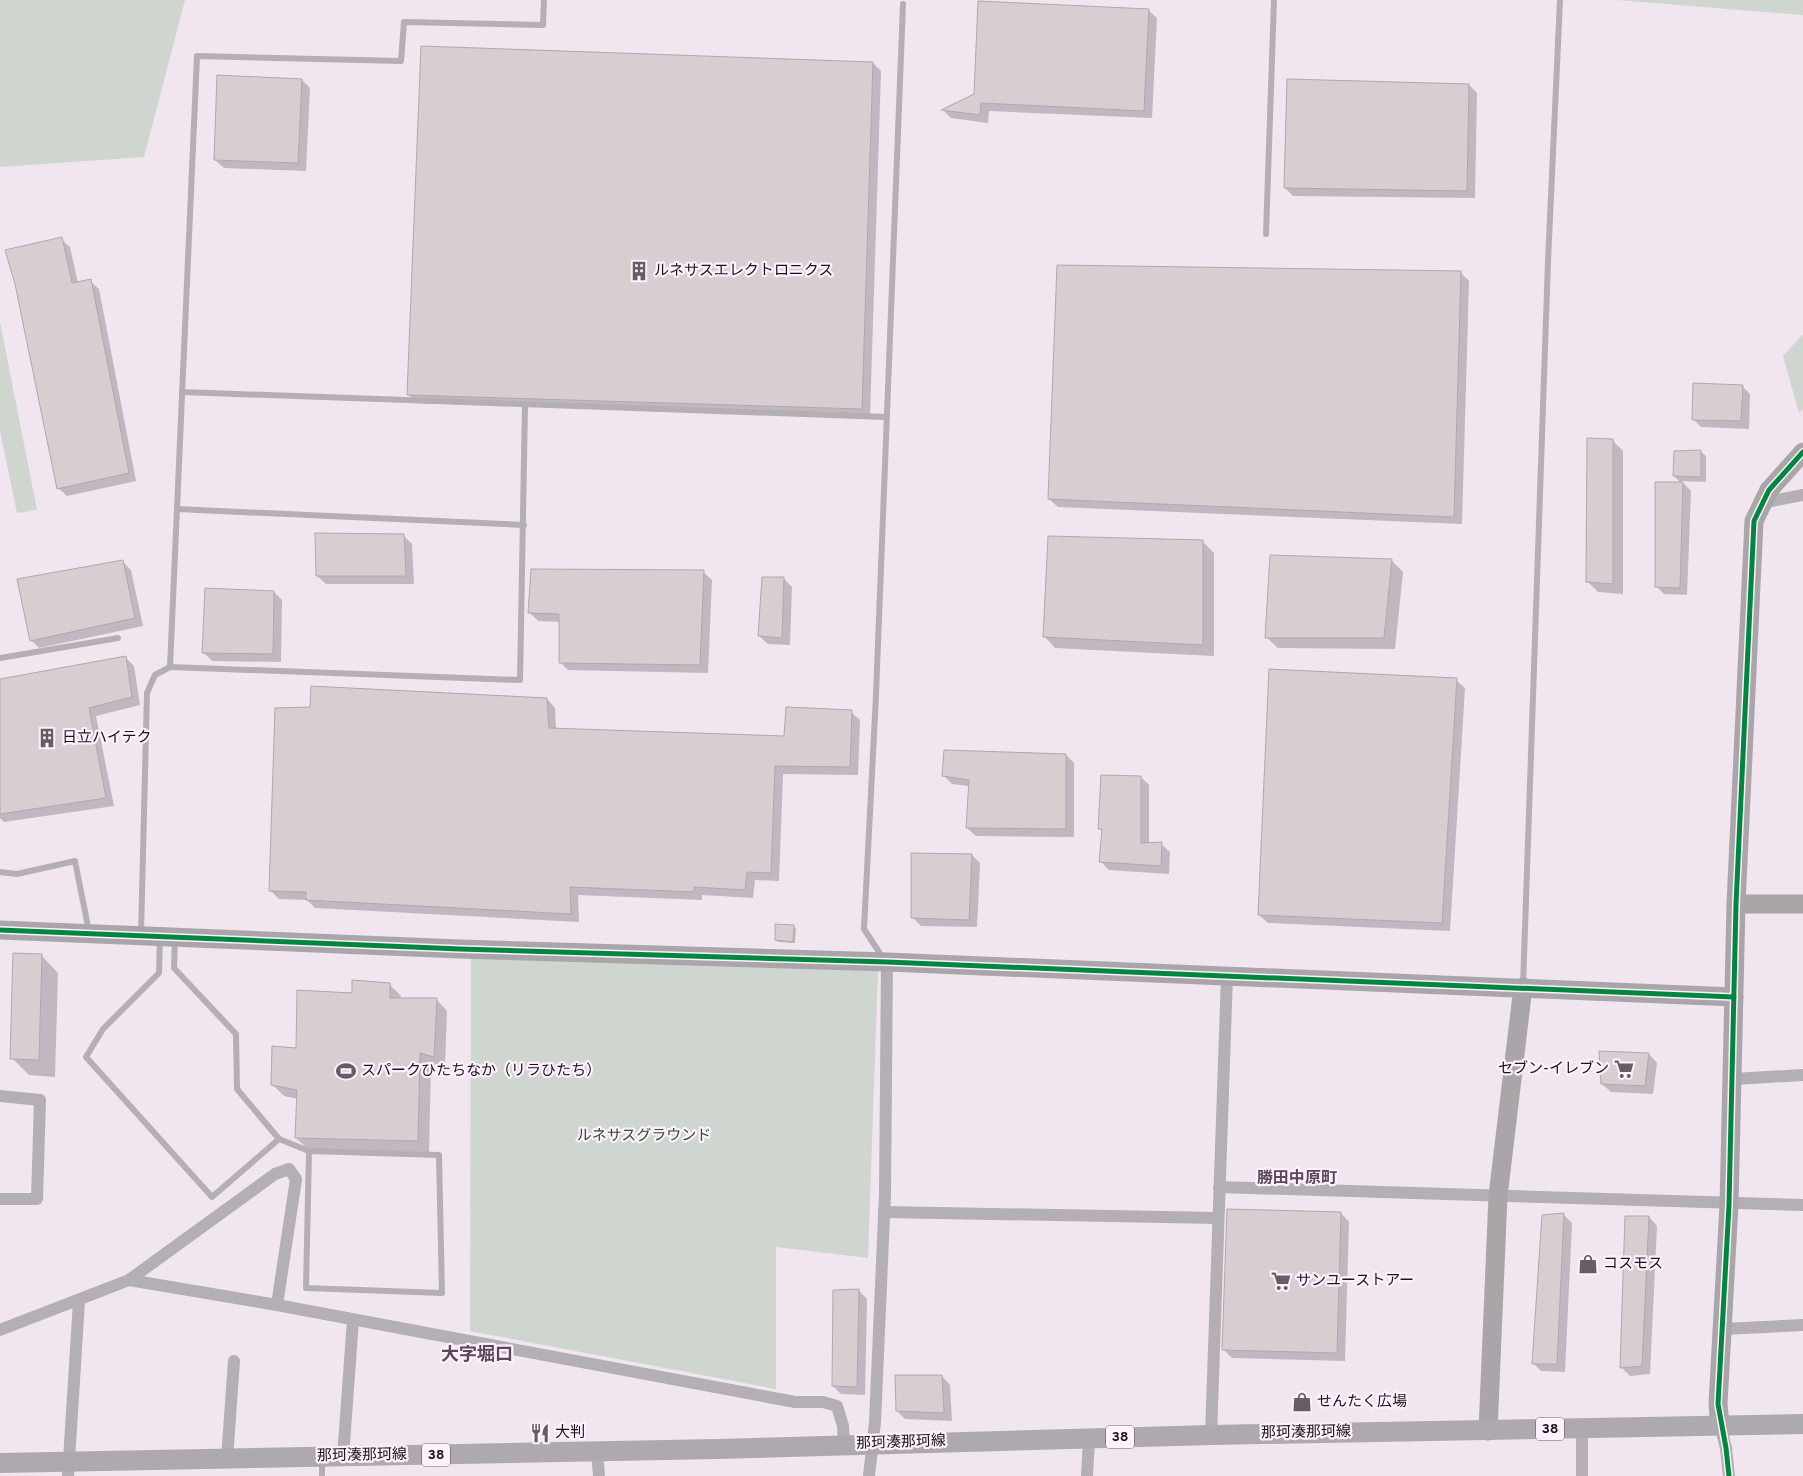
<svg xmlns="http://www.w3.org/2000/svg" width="1803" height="1476" viewBox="0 0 1803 1476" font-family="Overpass,'Noto Sans JP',sans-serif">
  <rect width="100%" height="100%" fill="#f1e5f0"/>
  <g fill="#ced6cf">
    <polygon points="0,0 185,0 144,157 0,167"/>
    <polygon points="1617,0 1803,0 1803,15"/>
    <polygon points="0,322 37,510 17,513 0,431"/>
    <polygon points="1803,334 1803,409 1799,413 1783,356"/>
    <polygon points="471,957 878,970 868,1258 776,1247 776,1389 470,1331"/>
  </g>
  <g fill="#0003">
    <polygon points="1148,10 1157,18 1152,118 989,111 988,123 951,118 943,110"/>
    <polygon points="873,63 881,71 870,417 417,403 408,394"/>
    <polygon points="302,80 310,88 306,171 224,168 215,160"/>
    <polygon points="1469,85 1477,93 1475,198 1293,196 1285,188"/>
    <polygon points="61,239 70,247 78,283 90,281 99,289 136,481 67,496 58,488"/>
    <polygon points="1058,266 1461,273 1469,281 1462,524 1058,507 1049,499"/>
    <polygon points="1742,386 1750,394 1749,429 1701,427 1693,419"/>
    <polygon points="1612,440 1623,451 1623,594 1598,592 1587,581"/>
    <polygon points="1700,451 1706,456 1706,482 1681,481 1691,491 1687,595 1664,594 1656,586 1681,483 1674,476"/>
    <polygon points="404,536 412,544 414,584 326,584 317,576"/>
    <polygon points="1203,542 1214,553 1214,656 1055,648 1044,636"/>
    <polygon points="1391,560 1403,572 1395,649 1278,648 1266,637"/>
    <polygon points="122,561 131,570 143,626 39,648 31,640"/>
    <polygon points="703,572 712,580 708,673 568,670 560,662 560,622 538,621 530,613"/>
    <polygon points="784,579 792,587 790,645 768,644 759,636"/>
    <polygon points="274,592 282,600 281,662 212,661 204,653"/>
    <polygon points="125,657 134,666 140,705 96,716 114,806 4,822 0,818 0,680"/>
    <polygon points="1456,680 1465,688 1450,931 1268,923 1259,915"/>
    <polygon points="547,699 555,708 556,730 785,737 851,712 860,720 858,775 783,774 779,881 755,880 753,898 702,895 702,900 578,895 579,922 315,908 307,900 279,899 270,890"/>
    <polygon points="1066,755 1074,763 1074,837 976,836 967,828 969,786 952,784 943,775"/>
    <polygon points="1141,777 1149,785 1149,844 1161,844 1170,852 1169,874 1109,870 1101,862 1103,832 1100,829"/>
    <polygon points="972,855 980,863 977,927 921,926 912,917"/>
    <polygon points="794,927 796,929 795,943 778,942 776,940"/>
    <polygon points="41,955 58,973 55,1077 29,1075 12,1058"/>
    <polygon points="389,984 401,996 400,999 436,999 447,1011 445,1067 431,1064 429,1152 308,1149 296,1138 298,1099 284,1096 273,1085 297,1049 353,994"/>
    <polygon points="1649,1054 1657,1063 1653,1094 1611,1092 1602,1084"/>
    <polygon points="1341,1213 1349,1222 1345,1361 1232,1358 1223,1349"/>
    <polygon points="1564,1215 1572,1223 1565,1372 1541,1371 1533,1363"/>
    <polygon points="1649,1217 1657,1226 1650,1374 1630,1376 1622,1368"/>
    <polygon points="858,1290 867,1299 865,1395 841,1394 833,1386"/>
    <polygon points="942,1376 950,1385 952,1421 905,1419 897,1411"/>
  </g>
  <g fill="#d8cdd1" stroke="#b2a7ab">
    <polygon points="978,1 1149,9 1144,111 981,103 980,115 941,110 974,94"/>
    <polygon points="421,46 873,62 862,409 407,395"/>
    <polygon points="217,75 302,79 298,163 214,160"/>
    <polygon points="1287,79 1469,84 1467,191 1284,188"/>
    <polygon points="62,237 72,283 91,279 129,473 57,489 15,284 5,250"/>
    <polygon points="1057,265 1461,271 1454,517 1048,499"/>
    <polygon points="1693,383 1743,385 1741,421 1692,420"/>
    <polygon points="1587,438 1613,439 1613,584 1586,582"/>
    <polygon points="1701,450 1701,477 1673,476 1674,451"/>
    <polygon points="1655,482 1683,482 1680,588 1655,587"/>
    <polygon points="315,533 404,534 406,576 316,576"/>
    <polygon points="1048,536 1203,540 1203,645 1043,637"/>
    <polygon points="1270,555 1392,559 1384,638 1265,638"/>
    <polygon points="123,560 135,618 30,641 17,579"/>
    <polygon points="531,569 704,570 700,665 559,663 559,614 528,613"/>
    <polygon points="762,577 784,577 782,638 758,636"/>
    <polygon points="205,588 274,591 273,654 202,653"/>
    <polygon points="126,656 132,697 89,708 106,798 0,814 0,679"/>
    <polygon points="1269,669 1457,678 1442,923 1258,915"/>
    <polygon points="311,686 547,698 549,728 784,736 786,707 852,710 850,767 775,766 771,873 747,872 745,890 694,887 694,892 570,887 571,914 306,900 306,892 269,891 275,708 310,707"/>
    <polygon points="944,750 1066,754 1066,829 966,828 969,780 942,776"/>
    <polygon points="1101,775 1141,776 1141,843 1162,842 1161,866 1099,862 1102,829 1098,829"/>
    <polygon points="911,853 972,854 969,920 911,918"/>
    <polygon points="775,924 794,925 793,942 775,940"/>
    <polygon points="13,953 42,954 39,1060 10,1059"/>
    <polygon points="352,980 390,983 390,998 437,998 434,1057 420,1053 418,1141 295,1138 297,1090 271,1085 272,1046 296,1048 297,990 352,993"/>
    <polygon points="1599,1051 1649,1053 1645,1086 1601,1084"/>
    <polygon points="1227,1209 1341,1212 1337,1353 1222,1350"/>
    <polygon points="1564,1213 1557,1364 1532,1364 1542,1215"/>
    <polygon points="1625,1216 1649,1216 1642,1366 1620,1368"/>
    <polygon points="859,1289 857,1387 832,1386 833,1290"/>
    <polygon points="895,1375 942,1375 944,1413 896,1411"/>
  </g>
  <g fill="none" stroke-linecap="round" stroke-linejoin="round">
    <g stroke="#b4afb4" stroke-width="6">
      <polyline points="1266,234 1274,0"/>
      <polyline points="182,392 886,417"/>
      <polyline points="177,509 524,525"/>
      <polyline points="0,658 118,638"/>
      <polyline points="170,667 197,56 401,61 404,22 543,25 544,0"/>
      <polyline points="0,872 17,874 75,861 89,932"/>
      <polyline points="141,934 147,693 155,675 170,667 520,680 525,405"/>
      <polyline points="160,938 159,973 103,1029 86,1057 212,1197 279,1139"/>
      <polyline points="175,939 174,968 236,1034 237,1089 279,1139 309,1151 439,1155 442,1293 306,1288 309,1151"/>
      <polyline points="883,958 864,929 876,695 903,4"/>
      <polyline points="1523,986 1548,261 1560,0"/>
      <polyline points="322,1458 322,1476"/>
    </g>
    <g stroke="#b4afb4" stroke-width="12">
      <polyline points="1761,503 1803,495"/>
      <polyline points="1734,1079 1803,1075"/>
      <polyline points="0,1096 40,1100 37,1199 0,1199"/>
      <polyline points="1219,1187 1803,1205"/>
      <polyline points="884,1212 1218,1218"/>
      <polyline points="129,1280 277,1305 795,1402 823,1402 837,1406 843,1426 844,1444"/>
      <polyline points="1723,1329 1803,1325"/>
      <polyline points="0,1330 129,1280 275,1174 289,1169 296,1179 277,1305"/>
      <polyline points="1720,1425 1726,1448 1729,1476"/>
      <polyline points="1211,1435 1227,976"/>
      <polyline points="597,1451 599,1476"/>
      <polyline points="343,1457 353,1320"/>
      <polyline points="227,1459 234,1361"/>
      <polyline points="68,1476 79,1301"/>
      <polyline points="869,1476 875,1422 885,1194 887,962"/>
      <polyline points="1087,1476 1089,1438"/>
      <polyline points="1582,1476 1582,1428"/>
    </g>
    <g stroke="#a9a5a9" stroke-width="19">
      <polyline points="1736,904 1803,904"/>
      <polyline points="0,930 460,949 887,962 1734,997"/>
      <polyline points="1720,1425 1718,1404 1729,1205 1736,904 1754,521 1769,490 1803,452"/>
      <polyline points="1488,1431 1498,1196 1523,987"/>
    </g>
    <polyline stroke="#aea8af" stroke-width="20" points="0,1463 718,1449 1211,1435 1803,1424"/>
    <defs>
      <g id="cycleway">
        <polyline points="0,930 460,949 887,962 1734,997"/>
        <polyline points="1729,1476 1726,1448 1718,1404 1729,1205 1736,904 1754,521 1769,490 1803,452"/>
      </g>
    </defs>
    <use href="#cycleway" stroke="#fef0fc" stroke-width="8"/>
    <use href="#cycleway" stroke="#00873e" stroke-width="5"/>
  </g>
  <defs>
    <symbol id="building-bare" viewBox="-9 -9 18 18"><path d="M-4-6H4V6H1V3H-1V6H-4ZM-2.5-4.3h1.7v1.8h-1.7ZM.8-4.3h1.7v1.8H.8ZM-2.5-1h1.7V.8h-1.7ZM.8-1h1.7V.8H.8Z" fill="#665c65" stroke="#fef0fc" stroke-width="2.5" paint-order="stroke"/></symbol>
    <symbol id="supermarket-bare" viewBox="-9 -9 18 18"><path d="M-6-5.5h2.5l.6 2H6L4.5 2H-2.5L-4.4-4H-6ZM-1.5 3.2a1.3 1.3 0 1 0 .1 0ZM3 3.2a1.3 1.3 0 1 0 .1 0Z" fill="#665c65" stroke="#fef0fc" stroke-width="2.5" paint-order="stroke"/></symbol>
    <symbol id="stadium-bare" viewBox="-9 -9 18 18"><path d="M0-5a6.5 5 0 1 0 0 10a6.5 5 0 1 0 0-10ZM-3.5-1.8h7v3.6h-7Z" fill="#665c65" stroke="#fef0fc" stroke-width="2.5" paint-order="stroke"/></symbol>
    <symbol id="shop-bare" viewBox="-9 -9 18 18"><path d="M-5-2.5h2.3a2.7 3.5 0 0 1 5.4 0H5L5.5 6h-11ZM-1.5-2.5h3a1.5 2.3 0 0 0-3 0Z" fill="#665c65" stroke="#fef0fc" stroke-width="2.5" paint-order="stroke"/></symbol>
    <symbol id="restaurant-bare" viewBox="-9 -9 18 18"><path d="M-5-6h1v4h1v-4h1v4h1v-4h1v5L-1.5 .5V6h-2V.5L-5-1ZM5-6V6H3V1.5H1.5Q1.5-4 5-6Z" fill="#665c65" stroke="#fef0fc" stroke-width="2.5" paint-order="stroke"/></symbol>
  </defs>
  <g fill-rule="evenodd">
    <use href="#building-bare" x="625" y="257" width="28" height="28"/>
    <use href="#building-bare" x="33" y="724" width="28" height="28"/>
    <use href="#supermarket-bare" x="1610" y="1055" width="28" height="28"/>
    <use href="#stadium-bare" x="332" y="1057" width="28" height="28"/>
    <use href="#shop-bare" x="1574" y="1250" width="28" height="28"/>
    <use href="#supermarket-bare" x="1267" y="1267" width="28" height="28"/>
    <use href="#shop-bare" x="1288" y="1388" width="28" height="28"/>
    <use href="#restaurant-bare" x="526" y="1419" width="28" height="28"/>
  </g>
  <g text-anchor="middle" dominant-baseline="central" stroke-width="4.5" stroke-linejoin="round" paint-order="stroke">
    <g fill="#fef0fc" stroke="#5f555e" stroke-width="1">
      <rect x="1536" y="1417.5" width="28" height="23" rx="4"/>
      <rect x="1106" y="1425.5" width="28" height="23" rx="4"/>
      <rect x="422" y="1443.5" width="28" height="23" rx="4"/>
    </g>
    <g font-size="14" font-weight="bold" fill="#1b131a">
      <text x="1550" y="1429">38</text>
      <text x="1120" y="1437">38</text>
      <text x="436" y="1455">38</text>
    </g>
    <g font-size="15" fill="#1b131a" stroke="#fef0fc" text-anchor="start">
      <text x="654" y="271">ルネサスエレクトロニクス</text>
      <text x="62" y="738">日立ハイテク</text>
      <text x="1609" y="1069" text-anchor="end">セブン-イレブン</text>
      <text x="361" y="1071">スパークひたちなか（リラひたち）</text>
      <text x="1603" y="1264">コスモス</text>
      <text x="1296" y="1281">サンユーストアー</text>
      <text x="1317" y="1402">せんたく広場</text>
      <text x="555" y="1433">大判</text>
    </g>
    <g font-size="15" fill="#264f2c" stroke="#fef0fc">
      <text x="644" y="1136">ルネサスグラウンド</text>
    </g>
    <g font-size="15" fill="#1b131a" stroke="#fef0fc">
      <text transform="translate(1306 1433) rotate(-1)">那珂湊那珂線</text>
      <text transform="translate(901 1443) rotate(-2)">那珂湊那珂線</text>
      <text transform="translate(362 1456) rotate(-1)">那珂湊那珂線</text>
    </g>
    <g font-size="16" font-weight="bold" fill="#5b495a" stroke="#fef0fc">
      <text x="1297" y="1179">勝田中原町</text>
    </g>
    <g font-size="18" font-weight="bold" fill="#5b495a" stroke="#fef0fc">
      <text x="477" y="1355">大字堀口</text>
    </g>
  </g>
</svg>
